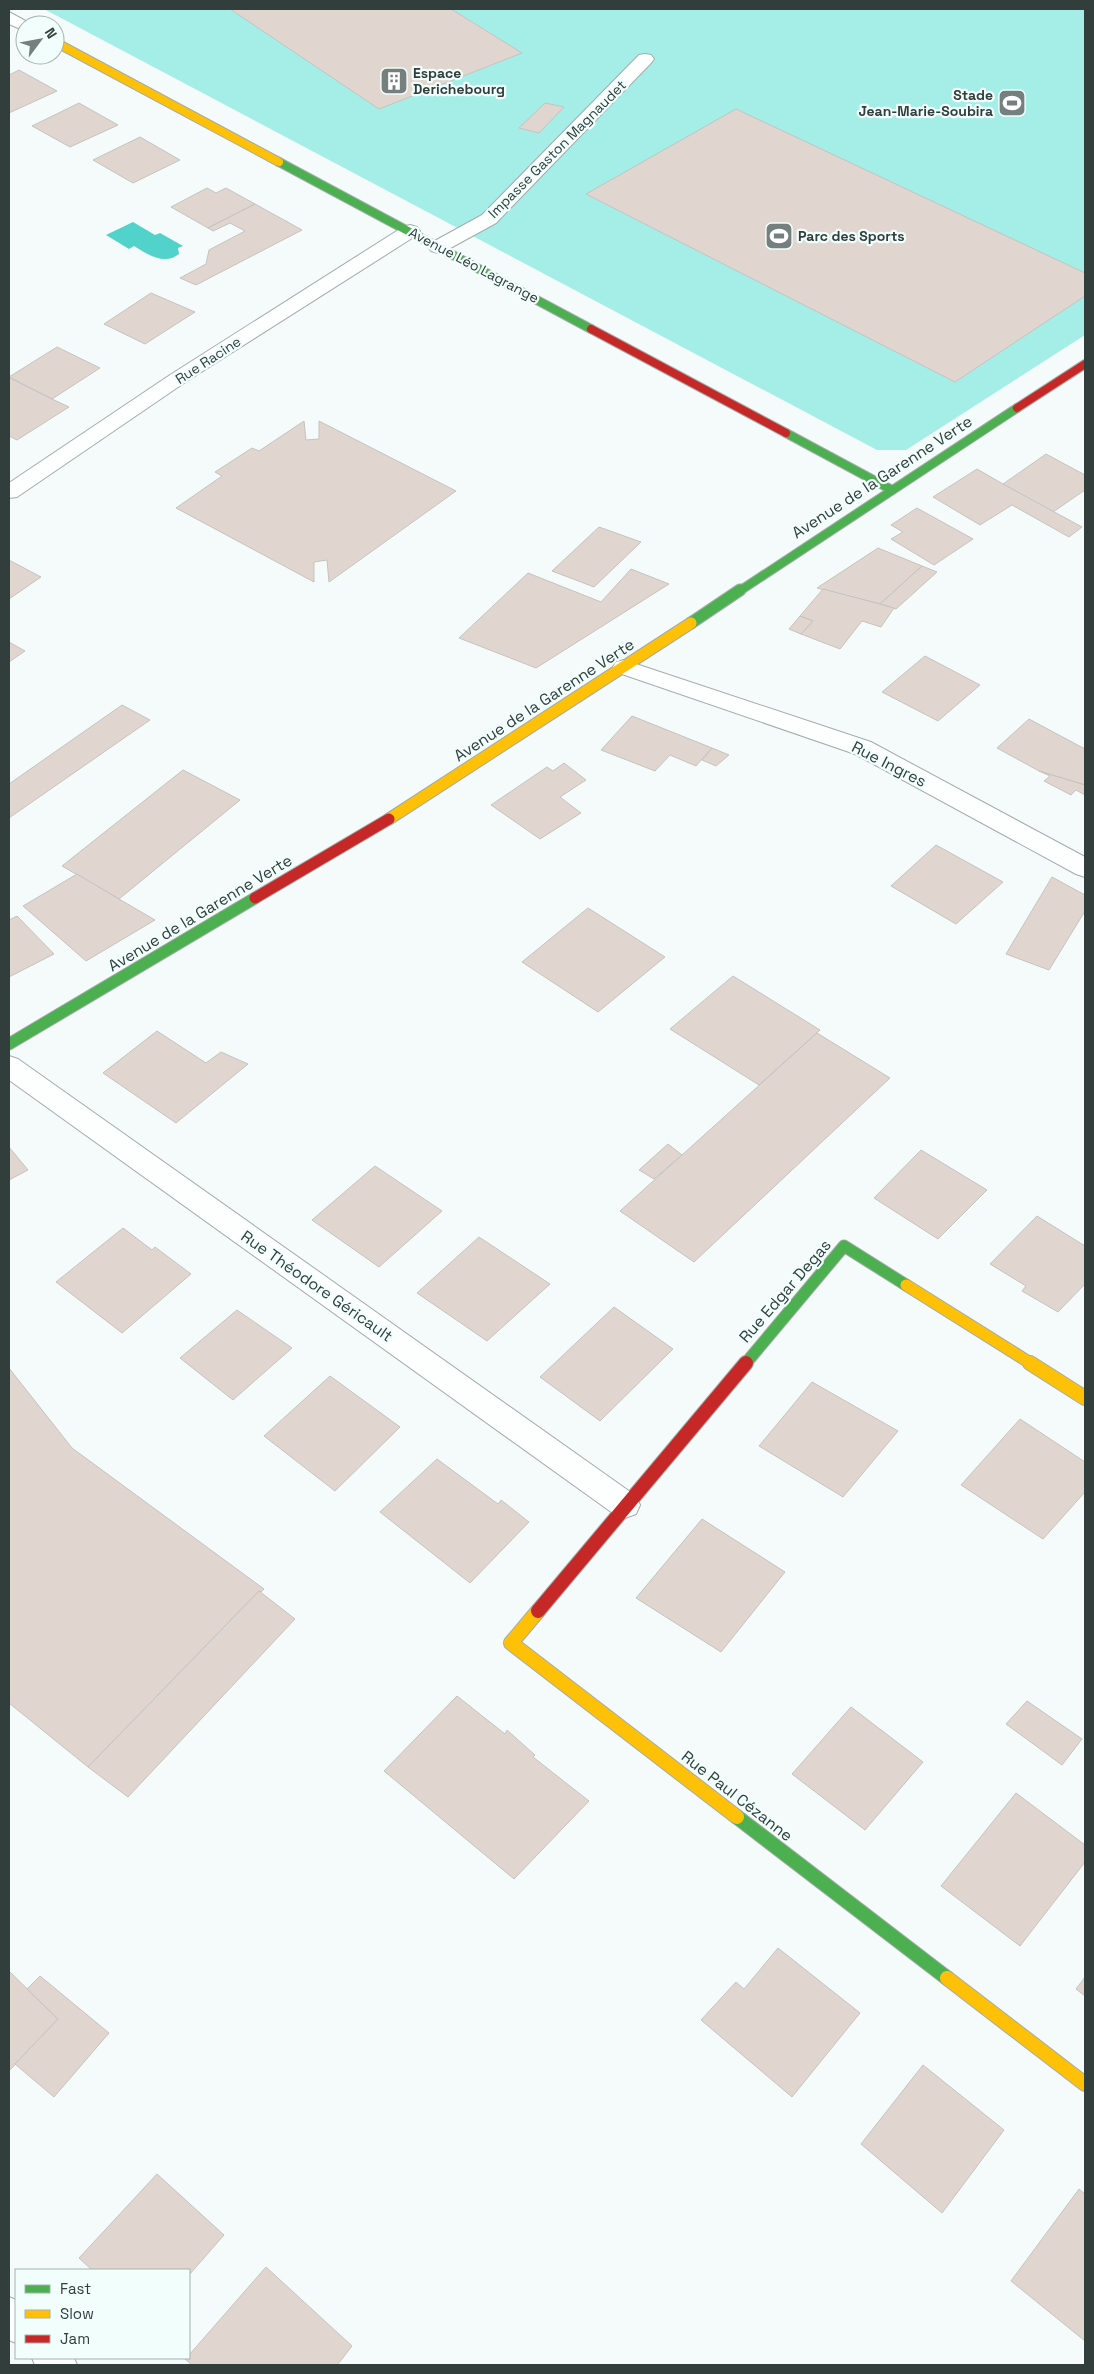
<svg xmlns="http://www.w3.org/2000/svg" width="1094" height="2374" viewBox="0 0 1094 2374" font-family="'Space Grotesk',sans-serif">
  <rect width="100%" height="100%" fill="#f4fbfa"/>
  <polygon fill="#a4eee7" points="44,9 1085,9 1085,335 906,450 877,450"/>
  <path fill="#51d2ca" d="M133,222L155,235L160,233L183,246L178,248L179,254C164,266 147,254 134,246L129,249L106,235Z"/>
  <g fill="#e1d6cf" stroke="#c4c3c0">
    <polygon points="230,9 451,9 522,53 379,109"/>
    <polygon points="19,70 57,91 9,113 9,75"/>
    <polygon points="79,103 118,125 70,147 32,126"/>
    <polygon points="545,103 564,107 539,133 519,128"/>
    <polygon points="736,109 1085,273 1085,296 955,382 586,194"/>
    <polygon points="140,137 180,160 133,183 93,160"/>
    <polygon points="207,188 216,193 226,188 255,204 208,228 171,207"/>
    <polygon points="255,204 302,230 196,285 180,278 206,264 209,250 245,231 230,223 213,231 208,228"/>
    <polygon points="151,293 195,312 145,344 104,324"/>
    <polygon points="57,347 100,368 52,399 9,377"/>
    <polygon points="10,378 52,399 69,407 17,440 9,436 9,379"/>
    <polygon points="304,421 306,440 319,439 319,421 456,491 329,582 327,560 314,562 314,582 176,508 222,476 215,472 252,448 259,451"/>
    <polygon points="1046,454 1085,475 1085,490 1053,512 1003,484"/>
    <polygon points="977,469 1003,484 1082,527 1069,537 1012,505 980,525 933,497"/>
    <polygon points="917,508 973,539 934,565 891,539 903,532 891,525"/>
    <polygon points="599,527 641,542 594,587 552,571"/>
    <polygon points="878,548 922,566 880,604 817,588"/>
    <polygon points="9,560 41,577 9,599"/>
    <polygon points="922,566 937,572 896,609 880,604"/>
    <polygon points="631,569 669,584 536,668 459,638 528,573 601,602"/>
    <polygon points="823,589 880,604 894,608 881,627 862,621 840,649 801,634 813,621 800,616"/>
    <polygon points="800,616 813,621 801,634 789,629"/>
    <polygon points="9,642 25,651 9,662"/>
    <polygon points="925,656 980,685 938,721 882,692"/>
    <polygon points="122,705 150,720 9,818 9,784"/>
    <polygon points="632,716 712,748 696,766 670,755 655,771 601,750"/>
    <polygon points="1029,719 1085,749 1085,785 1039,771 997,748"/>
    <polygon points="712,748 729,755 716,766 702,760"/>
    <polygon points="564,763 586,780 560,797 581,813 540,839 491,805 547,767 553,771"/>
    <polygon points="183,770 240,800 119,899 62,866"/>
    <polygon points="1039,771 1085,785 1085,795 1076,790 1071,795 1044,781 1050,776"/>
    <polygon points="936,845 1003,882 956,924 891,886"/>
    <polygon points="77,874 119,899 155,920 86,961 23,906"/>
    <polygon points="1052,877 1085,895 1085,911 1049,970 1006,954"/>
    <polygon points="588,908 665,957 598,1012 522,962"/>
    <polygon points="17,916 54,954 9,977 9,920"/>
    <polygon points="733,976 820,1030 759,1085 670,1029"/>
    <polygon points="157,1031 206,1063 221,1052 248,1064 176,1123 103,1073"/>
    <polygon points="817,1033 890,1078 694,1262 620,1211"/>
    <polygon points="668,1144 682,1155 654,1179 639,1170"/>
    <polygon points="9,1147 28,1170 9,1180"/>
    <polygon points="921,1150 987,1190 938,1239 874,1198"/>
    <polygon points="375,1166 442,1211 379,1267 312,1220"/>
    <polygon points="1037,1216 1085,1246 1085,1284 1058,1312 1022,1291 1026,1286 990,1264"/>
    <polygon points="123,1228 152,1250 155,1247 191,1274 122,1333 56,1282"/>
    <polygon points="479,1237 550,1284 487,1341 417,1293"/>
    <polygon points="614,1307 673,1349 600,1421 540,1377"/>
    <polygon points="237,1310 292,1348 233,1400 180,1358"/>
    <polygon points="9,1368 72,1448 264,1589 261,1592 259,1591 88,1767 9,1703"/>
    <polygon points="330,1376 400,1427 335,1491 264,1436"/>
    <polygon points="812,1382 898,1431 843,1497 759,1446"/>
    <polygon points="1020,1419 1085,1462 1085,1492 1043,1539 961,1485"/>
    <polygon points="437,1459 498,1504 501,1500 529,1522 470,1583 380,1512"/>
    <polygon points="702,1519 785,1572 721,1652 636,1598"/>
    <polygon points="259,1591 295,1619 128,1797 88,1767"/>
    <polygon points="457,1696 505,1734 507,1730 535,1755 533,1757 589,1801 514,1879 384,1771"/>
    <polygon points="1027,1701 1082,1739 1062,1765 1006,1724"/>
    <polygon points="851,1707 923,1762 865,1830 792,1774"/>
    <polygon points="1016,1793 1085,1845 1085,1862 1020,1946 941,1886"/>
    <polygon points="778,1948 860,2013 792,2097 701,2020 736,1982 744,1989"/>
    <polygon points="9,1971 58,2019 9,2071"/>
    <polygon points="40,1976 109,2033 54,2097 15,2064 58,2019 27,1989"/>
    <polygon points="1085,1977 1085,1996 1076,1989"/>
    <polygon points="923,2065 1004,2130 942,2213 861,2144"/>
    <polygon points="157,2174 224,2235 189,2275 189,2270 92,2270 79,2258"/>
    <polygon points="1079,2189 1085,2194 1085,2341 1011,2281"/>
    <polygon points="266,2267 352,2346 342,2359 337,2365 192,2365 185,2359 189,2358 189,2355"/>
  </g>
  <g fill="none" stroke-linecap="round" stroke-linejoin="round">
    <defs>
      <g id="street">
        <polygon points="9,12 33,25 25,25 25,31 9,24"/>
        <polygon points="645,54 651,55 654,59 651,63 496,223 445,251 438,253 431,251 428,247 431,243 482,215 639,55"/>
        <polygon points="410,225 417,227 420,231 417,235 184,383 17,497 9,498 9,483 170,375 403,227"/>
        <polygon points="624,660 871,742 1085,857 1085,877 1076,874 855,754 616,672 613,667 616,662"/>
        <polygon points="9,1056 18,1059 636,1496 640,1505 636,1514 625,1518 614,1514 9,1080"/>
        <polygon points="9,2297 16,2300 16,2343 9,2340"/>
        <polygon points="32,2358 74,2358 77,2365 35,2365"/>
      </g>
      <g id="fast-far2">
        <polyline points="279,162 591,329"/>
        <polyline points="786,433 892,490"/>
        <polyline points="738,592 1017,408"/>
      </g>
      <g id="fast-far1">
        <polyline points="691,623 740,590"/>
        <polyline points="9,1044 255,898"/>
        <polyline points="746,1363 844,1246 906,1285"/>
      </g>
      <polyline id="fast" points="737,1817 947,1978"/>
      <polyline id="slow-far2" points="55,42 279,162"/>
      <g id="slow-far1">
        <polyline points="389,819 691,623"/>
        <polyline points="906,1285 1032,1364"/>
      </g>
      <g id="slow">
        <polyline points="1030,1363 1085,1398"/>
        <polyline points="538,1611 511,1643 737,1817"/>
        <polyline points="947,1978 1085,2084"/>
      </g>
      <g id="jam-far2">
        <polyline points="591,329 786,433"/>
        <polyline points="1017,408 1085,364"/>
      </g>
      <polyline id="jam-far1" points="255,898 389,819"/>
      <polyline id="jam" points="538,1611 746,1363"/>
    </defs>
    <use href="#street" stroke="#a3acab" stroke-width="2"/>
    <use href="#fast-far2" stroke="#a3acab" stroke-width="10"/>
    <use href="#fast-far1" stroke="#a3acab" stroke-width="13"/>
    <use href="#fast" stroke="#a3acab" stroke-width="16"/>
    <use href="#slow-far2" stroke="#a3acab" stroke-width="10"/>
    <use href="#slow-far1" stroke="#a3acab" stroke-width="13"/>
    <use href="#slow" stroke="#a3acab" stroke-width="16"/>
    <use href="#jam-far2" stroke="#a3acab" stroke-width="10"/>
    <use href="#jam-far1" stroke="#a3acab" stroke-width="13"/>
    <use href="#jam" stroke="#a3acab" stroke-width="16"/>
    <use href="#street" fill="#fdfefe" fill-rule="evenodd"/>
    <use href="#fast-far2" stroke="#4caf50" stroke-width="8"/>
    <use href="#fast-far1" stroke="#4caf50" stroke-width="11"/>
    <use href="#fast" stroke="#4caf50" stroke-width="14"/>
    <use href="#slow-far2" stroke="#ffc107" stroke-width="8"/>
    <use href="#slow-far1" stroke="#ffc107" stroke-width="11"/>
    <use href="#slow" stroke="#ffc107" stroke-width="14"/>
    <use href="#jam-far2" stroke="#c62828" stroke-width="8"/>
    <use href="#jam-far1" stroke="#c62828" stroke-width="11"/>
    <use href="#jam" stroke="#c62828" stroke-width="14"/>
  </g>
  <defs>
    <symbol id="building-square" viewBox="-11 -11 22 22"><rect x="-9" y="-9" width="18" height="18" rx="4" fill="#75807e" stroke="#f1fefc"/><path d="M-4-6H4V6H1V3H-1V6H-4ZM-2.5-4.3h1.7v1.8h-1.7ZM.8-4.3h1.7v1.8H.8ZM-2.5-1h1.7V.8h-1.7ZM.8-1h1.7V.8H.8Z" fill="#fff"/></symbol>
    <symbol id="stadium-square" viewBox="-11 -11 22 22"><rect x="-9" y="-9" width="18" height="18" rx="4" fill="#75807e" stroke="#f1fefc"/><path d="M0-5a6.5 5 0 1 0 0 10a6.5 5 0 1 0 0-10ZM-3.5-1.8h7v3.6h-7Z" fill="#fff"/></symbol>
  </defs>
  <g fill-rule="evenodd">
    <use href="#building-square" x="378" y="65" width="32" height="32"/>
    <use href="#stadium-square" x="996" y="87" width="32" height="32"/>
    <use href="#stadium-square" x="763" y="220" width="32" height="32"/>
  </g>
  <g text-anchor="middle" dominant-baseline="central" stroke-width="4.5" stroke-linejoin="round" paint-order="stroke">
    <g font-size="14" font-weight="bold" fill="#313e3c" stroke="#f1fefc" text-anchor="start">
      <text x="413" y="73">Espace<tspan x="413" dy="16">Derichebourg</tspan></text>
      <text x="993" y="95" text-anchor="end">Stade<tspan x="993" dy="16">Jean-Marie-Soubira</tspan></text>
      <text x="798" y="236">Parc des Sports</text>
    </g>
    <g font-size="14" fill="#313e3c" stroke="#f1fefc">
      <text transform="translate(557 149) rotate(-45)">Impasse Gaston Magnaudet</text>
      <text transform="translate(474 265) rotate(28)">Avenue Léo Lagrange</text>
      <text transform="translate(208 360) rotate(-33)">Rue Racine</text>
    </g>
    <g font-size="16" fill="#313e3c" stroke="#f1fefc">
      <text transform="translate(882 477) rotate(-33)">Avenue de la Garenne Verte</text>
      <text transform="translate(544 700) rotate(-33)">Avenue de la Garenne Verte</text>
      <text transform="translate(889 764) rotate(27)">Rue Ingres</text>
      <text transform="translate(200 913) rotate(-31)">Avenue de la Garenne Verte</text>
      <text transform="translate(317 1286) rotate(35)">Rue Théodore Géricault</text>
      <text transform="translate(785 1291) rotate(-49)">Rue Edgar Degas</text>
      <text transform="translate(737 1796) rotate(38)">Rue Paul Cézanne</text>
    </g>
  </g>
  <rect width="1094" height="2374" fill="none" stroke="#313e3c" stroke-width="20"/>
  <rect x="15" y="2269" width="175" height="90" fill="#f1fefc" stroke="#a4b1af"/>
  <rect x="25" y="2285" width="25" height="8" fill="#4caf50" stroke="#a4b1af"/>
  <text x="60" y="2294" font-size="15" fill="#313e3c">Fast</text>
  <rect x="25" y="2310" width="25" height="8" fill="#ffc107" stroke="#a4b1af"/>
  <text x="60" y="2319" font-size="15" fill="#313e3c">Slow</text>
  <rect x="25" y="2335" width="25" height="8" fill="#c62828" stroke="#a4b1af"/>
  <text x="60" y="2344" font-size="15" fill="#313e3c">Jam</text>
  <g transform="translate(40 40) rotate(58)"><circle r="24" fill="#f1fefc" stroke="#a4b1af"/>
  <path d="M0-4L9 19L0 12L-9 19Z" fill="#75807e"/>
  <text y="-8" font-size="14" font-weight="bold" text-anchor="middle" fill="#313e3c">N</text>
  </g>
</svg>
